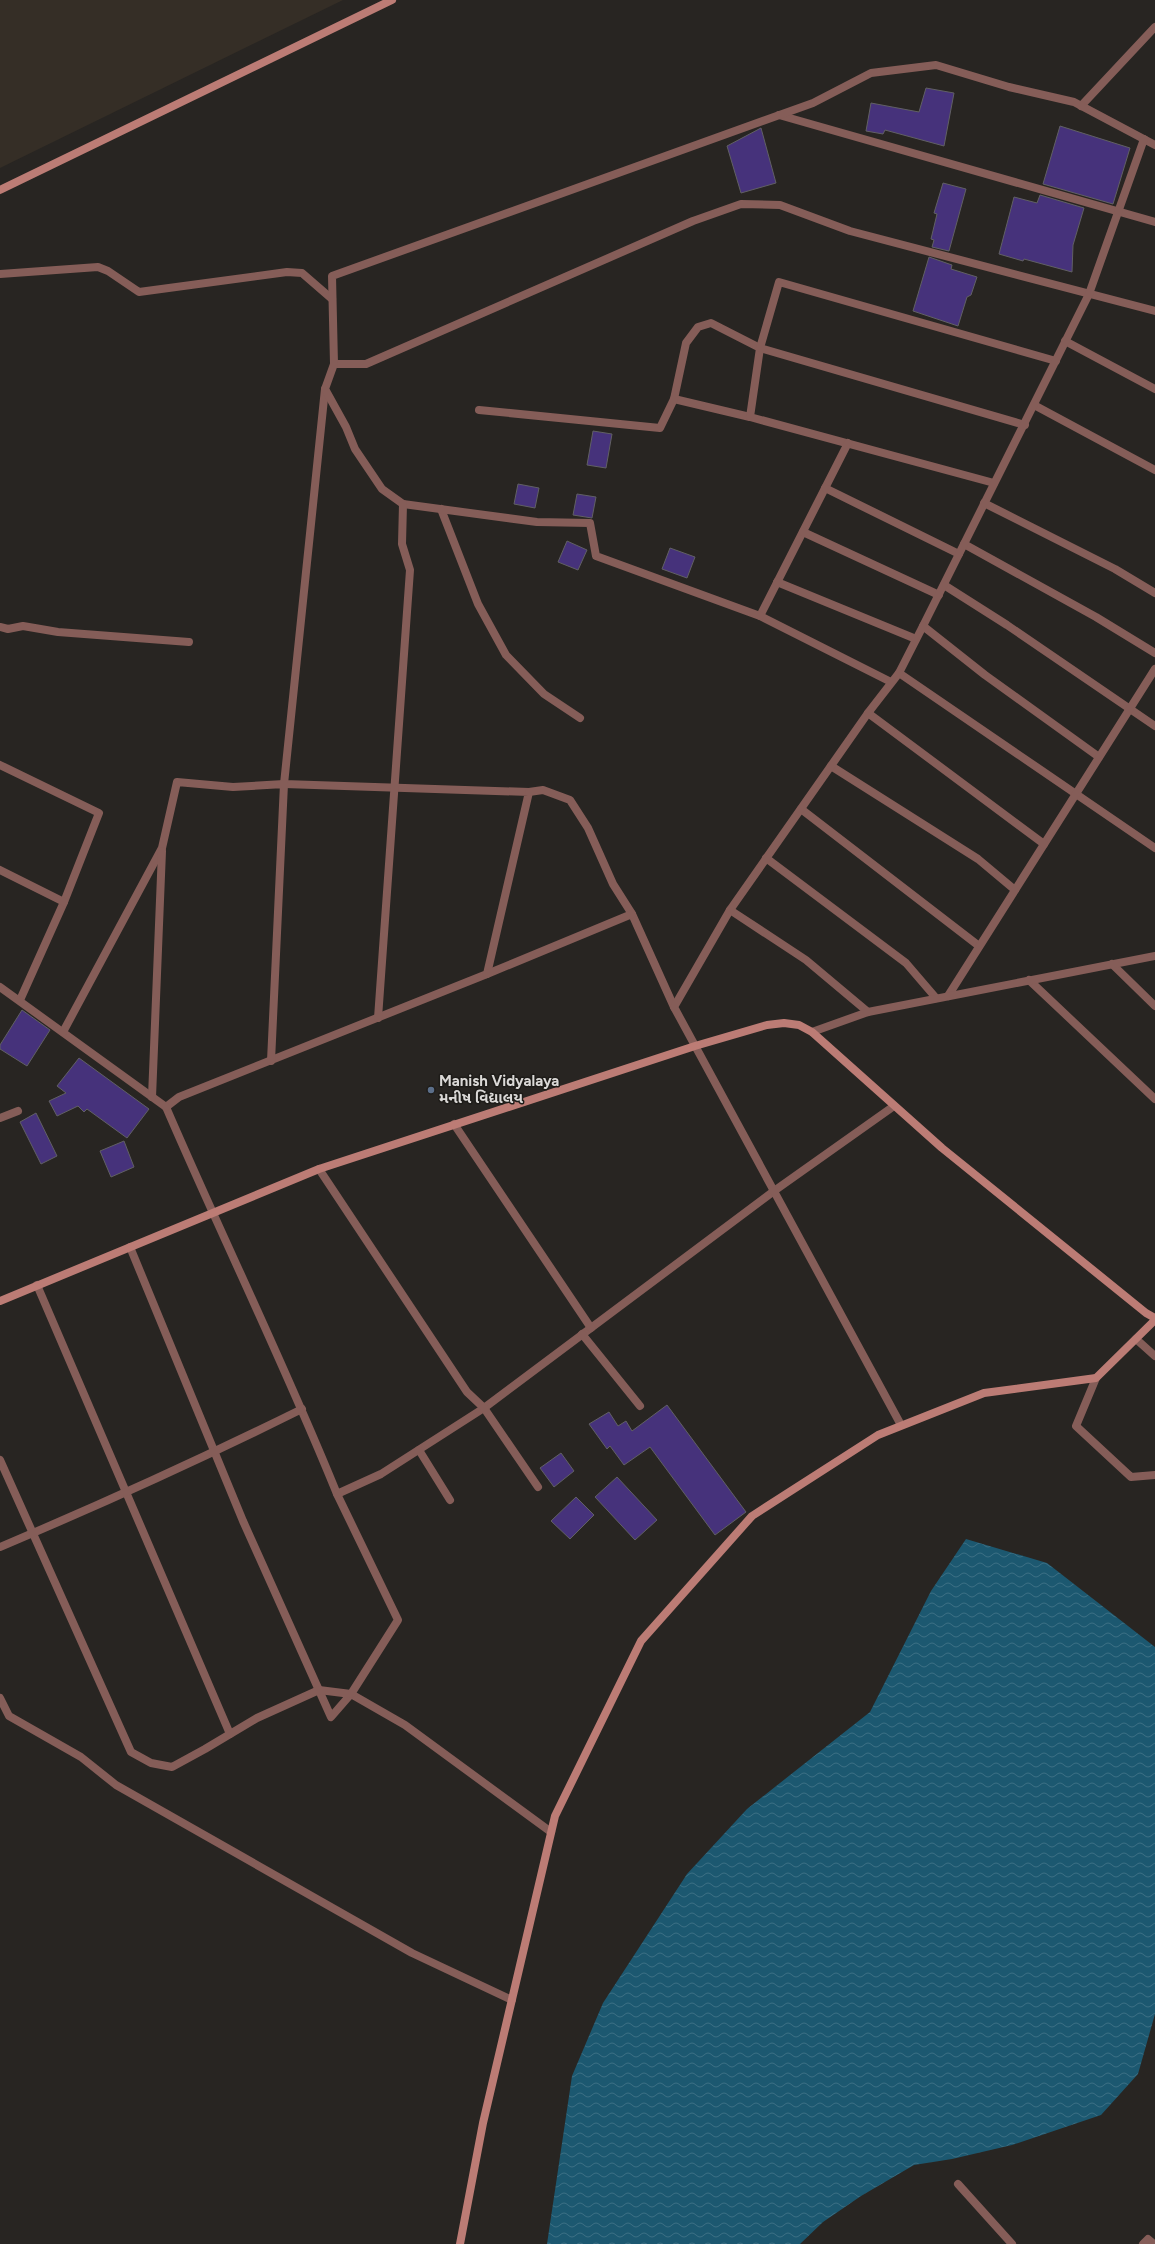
<svg xmlns="http://www.w3.org/2000/svg" width="1155" height="2244" viewBox="0 0 1155 2244" font-family="Figtree,'Noto Sans Gujarati',sans-serif">
  <defs>
    <pattern id="water-waves" width="16" height="10" patternUnits="userSpaceOnUse"><rect width="16" height="10" fill="#1c5870"/><path d="M0 5q4-4 8 0t8 0" fill="none" stroke="#3c6f84"/></pattern>
  </defs>
  <rect width="100%" height="100%" fill="#282522"/>
  <polygon fill="#352e26" points="0,0 343,0 0,168"/>
  <polygon fill="url(#water-waves)" points="966,1539 1047,1563 1155,1647 1155,2014 1138,2074 1101,2115 1012,2145 952,2159 914,2165 861,2196 823,2222 800,2244 547,2244 572,2076 603,2003 687,1874 747,1809 870,1712 931,1591"/>
  <g fill="#46327b" stroke="#616064">
    <polygon points="926,88 954,93 944,146 885,130 883,134 866,131 871,103 919,112"/>
    <polygon points="1060,126 1130,148 1113,204 1043,184"/>
    <polygon points="761,128 776,183 741,193 727,146"/>
    <polygon points="943,183 966,189 949,251 932,247 934,240 931,239 937,214 934,213"/>
    <polygon points="1040,195 1084,208 1073,245 1072,272 1024,259 1023,261 999,254 1014,197 1037,203"/>
    <polygon points="929,257 952,265 951,269 977,277 971,295 967,297 958,326 913,311"/>
    <polygon points="593,431 612,434 606,468 587,465"/>
    <polygon points="518,484 539,488 535,508 514,504"/>
    <polygon points="577,494 596,497 592,518 573,515"/>
    <polygon points="567,541 587,550 578,570 558,562"/>
    <polygon points="670,548 695,557 687,578 662,569"/>
    <polygon points="22,1010 50,1030 27,1066 0,1049 0,1045"/>
    <polygon points="79,1058 149,1109 127,1138 87,1109 84,1112 78,1106 57,1116 49,1101 66,1093 57,1086"/>
    <polygon points="36,1113 57,1156 41,1164 20,1122"/>
    <polygon points="124,1141 134,1167 111,1177 100,1151"/>
    <polygon points="667,1405 746,1512 715,1535 650,1447 624,1465 610,1446 607,1449 589,1424 609,1412 618,1426 626,1421 632,1431"/>
    <polygon points="561,1453 574,1471 554,1487 540,1468"/>
    <polygon points="617,1477 657,1520 635,1540 595,1497"/>
    <polygon points="576,1497 594,1515 570,1539 551,1521"/>
  </g>
  <g fill="none" stroke-linecap="round" stroke-linejoin="round">
    <g stroke="#855d58" stroke-width="8">
      <polyline points="1081,106 1155,27"/>
      <polyline points="779,115 1155,222"/>
      <polyline points="0,274 98,267 108,271 139,292 287,272 302,273 332,299"/>
      <polyline points="1065,341 1155,389"/>
      <polyline points="334,364 366,364 693,221 741,204 780,205 850,231 1155,311"/>
      <path d="M325,389L284,784L529,792L487,974L179,1097L166,1107C222,1237 284,1363 337,1494L381,1474L484,1408L774,1191L894,1106"/>
      <polyline points="674,399 750,417"/>
      <polyline points="1034,405 1155,470"/>
      <polyline points="479,410 660,428 674,399 686,343 698,327 711,323 760,348 750,417 994,483"/>
      <polyline points="1025,425 760,348 779,282 1056,361"/>
      <polyline points="848,443 760,616 891,682"/>
      <polyline points="825,488 959,554"/>
      <polyline points="984,503 1115,569 1155,593"/>
      <polyline points="441,509 478,604 506,655 544,694 580,718"/>
      <polyline points="803,532 939,595"/>
      <polyline points="964,544 1096,617 1155,653"/>
      <polyline points="777,582 916,639"/>
      <polyline points="944,585 1007,625 1155,726"/>
      <polyline points="760,616 596,556 590,523 537,522 403,504 382,489 355,449 346,427 325,389 334,364 332,276 813,103 871,73 936,65 1009,87 1074,102 1155,145"/>
      <polyline points="923,626 1089,294 1144,139"/>
      <polyline points="0,627 8,629 23,626 58,632 189,642"/>
      <polyline points="899,673 923,626 985,675 1099,757"/>
      <polyline points="868,713 899,673 1155,848"/>
      <polyline points="0,765 99,813 64,902 20,1000"/>
      <polyline points="831,766 978,859 1015,890"/>
      <polyline points="529,792 543,790 570,800 588,828 613,884 632,914 674,1007"/>
      <polyline points="801,809 979,946"/>
      <polyline points="766,858 906,963 936,998"/>
      <polyline points="0,870 64,902"/>
      <polyline points="730,910 806,960 868,1012"/>
      <polyline points="1112,964 1155,1006"/>
      <polyline points="487,974 632,914"/>
      <polyline points="1029,980 1155,1099"/>
      <polyline points="0,987 166,1107"/>
      <polyline points="948,996 1155,669"/>
      <polyline points="378,1018 410,570 402,544 403,504"/>
      <polyline points="63,1032 162,848 177,782 233,787 284,784 271,1061"/>
      <polyline points="812,1032 868,1012 1155,956"/>
      <polyline points="152,1097 162,851"/>
      <polyline points="0,1118 18,1111"/>
      <polyline points="454,1124 591,1328"/>
      <polyline points="319,1169 467,1392 484,1408 538,1487"/>
      <polyline points="130,1247 243,1521 331,1717 351,1694 405,1725 551,1832"/>
      <polyline points="37,1285 230,1734"/>
      <polyline points="582,1334 640,1406"/>
      <polyline points="1136,1339 1155,1356"/>
      <polyline points="1096,1378 1076,1426 1131,1477 1155,1475"/>
      <polyline points="901,1425 674,1007 730,910 868,713 1044,844"/>
      <polyline points="419,1450 450,1500"/>
      <polyline points="0,1460 131,1752 151,1763 172,1767 205,1749 257,1718 319,1690 351,1694 398,1620 337,1494"/>
      <path d="M0,1547C102,1504 203,1458 302,1409"/>
      <polyline points="0,1698 9,1716 81,1757 116,1785 412,1953 512,2000"/>
      <polyline points="958,2184 1012,2244"/>
      <polyline points="1143,2244 1148,2239 1154,2244"/>
    </g>
    <g stroke="#bc7c75" stroke-width="8">
      <polyline points="0,190 392,0"/>
      <polyline points="0,1301 319,1169 695,1046 767,1025 784,1023 799,1025 812,1032 942,1148 1146,1313 1155,1318"/>
      <polyline points="460,2244 483,2123 555,1816 641,1641 752,1516 878,1435 984,1393 1096,1378 1155,1320"/>
    </g>
  </g>
  <circle fill="#5c6f8a" stroke="#1e1c19" stroke-width="1.5" cx="431" cy="1090" r="4"/>
  <g text-anchor="middle" dominant-baseline="central" stroke-width="3" stroke-linejoin="round" paint-order="stroke">
    <g font-size="15" font-weight="bold" fill="#dbd9d7" stroke="#1e1c19" text-anchor="start">
      <text x="439" y="1081">Manish Vidyalaya<tspan x="439" dy="17">મનીષ વિદ્યાલય</tspan></text>
    </g>
  </g>
</svg>
